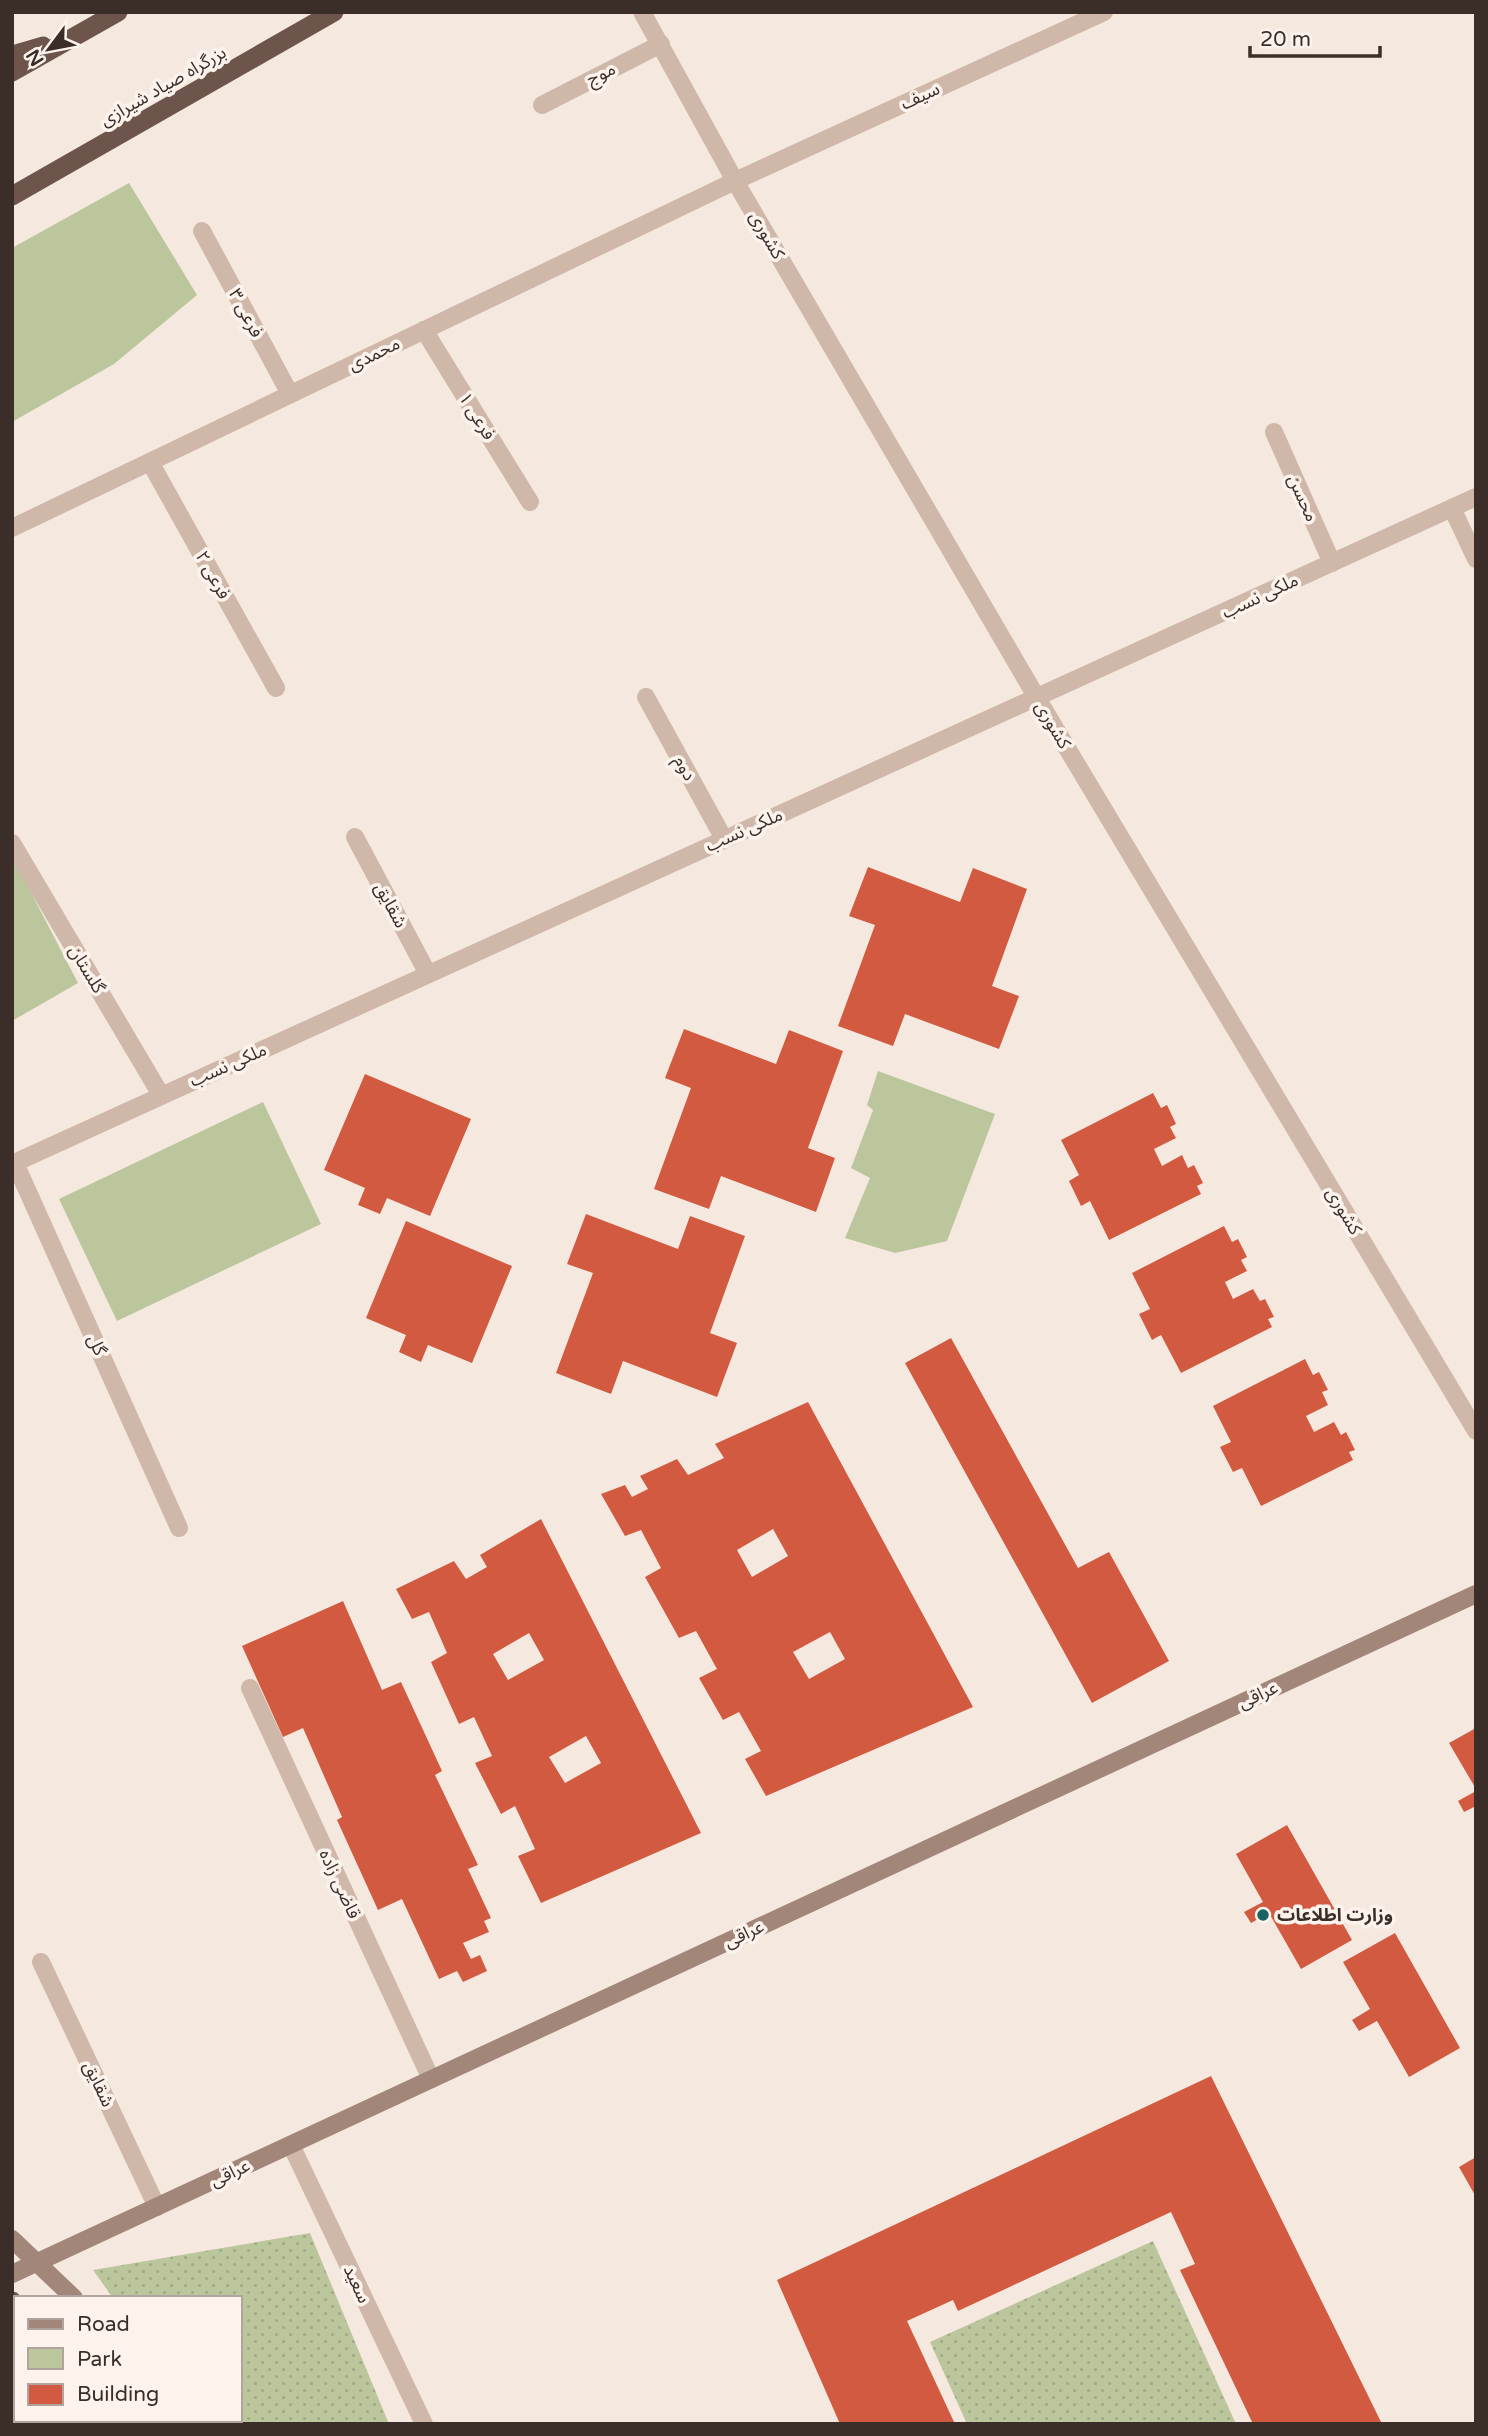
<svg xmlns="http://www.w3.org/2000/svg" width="1488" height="2436" viewBox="0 0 1488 2436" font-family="'Varela Round','Noto Sans Arabic',sans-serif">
  <defs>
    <pattern id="grass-dots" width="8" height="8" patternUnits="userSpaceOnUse" patternTransform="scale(1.75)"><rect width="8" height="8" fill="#bbc69d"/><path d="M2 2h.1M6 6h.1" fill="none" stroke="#a2aa87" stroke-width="1.8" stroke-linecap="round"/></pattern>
  </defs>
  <rect width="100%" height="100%" fill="#f5e9df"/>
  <g fill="url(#grass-dots)">
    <polygon points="310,2233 389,2424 209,2424 206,2420 240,2420 240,2298 113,2298 93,2270"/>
    <polygon points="1153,2241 1236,2424 967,2424 930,2342"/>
  </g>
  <g fill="#bbc69d">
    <polygon points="129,183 197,295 114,364 12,422 12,248"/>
    <polygon points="12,856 78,983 12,1021"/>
    <polygon points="878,1071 995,1114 947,1241 895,1253 845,1238 870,1178 851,1168 873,1110 867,1105"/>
    <polygon points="263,1102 321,1224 117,1321 59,1199"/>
  </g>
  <g fill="#d15a41" fill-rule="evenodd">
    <polygon points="868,867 960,902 973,868 1027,889 992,986 1019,996 999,1049 905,1014 893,1046 838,1026 875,925 849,916"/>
    <polygon points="684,1029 776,1064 789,1030 843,1051 808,1148 835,1158 816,1212 721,1176 709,1209 654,1189 691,1088 665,1078"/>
    <polygon points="365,1074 471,1119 430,1216 387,1198 380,1214 358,1205 365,1188 324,1170"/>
    <polygon points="1153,1093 1161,1108 1167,1105 1176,1124 1170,1127 1176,1138 1154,1149 1162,1166 1182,1155 1188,1168 1194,1165 1203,1183 1197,1186 1201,1194 1109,1240 1090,1201 1081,1206 1069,1181 1079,1175 1061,1140"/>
    <polygon points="586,1214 678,1249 690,1216 745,1236 710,1333 737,1343 717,1397 623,1361 611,1394 556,1373 593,1273 567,1264"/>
    <polygon points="406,1221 512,1266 472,1363 428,1345 421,1362 399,1352 406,1335 366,1318"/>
    <polygon points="1224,1226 1232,1242 1238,1239 1247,1257 1241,1260 1247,1271 1225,1282 1233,1299 1253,1289 1260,1301 1265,1299 1274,1317 1268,1319 1272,1327 1181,1373 1161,1335 1152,1340 1139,1314 1150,1309 1132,1273"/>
    <polygon points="951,1338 1078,1568 1109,1552 1169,1661 1092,1703 905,1363"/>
    <polygon points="1305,1359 1313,1375 1319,1372 1328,1390 1322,1392 1328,1405 1306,1416 1314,1432 1334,1422 1341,1435 1346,1432 1355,1450 1349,1452 1353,1460 1261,1506 1242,1468 1233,1472 1220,1447 1231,1442 1213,1406"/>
    <path d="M808,1402L973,1707L766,1796L745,1759L761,1751L739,1712L723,1720L699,1678L717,1669L696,1631L679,1638L645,1577L661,1568L641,1530L625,1536L601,1494L625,1485L632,1497L648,1489L640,1476L677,1459L688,1475L724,1458L715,1444ZM773,1529L788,1556L752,1577L737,1550ZM830,1632L845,1659L809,1679L793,1652Z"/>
    <path d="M541,1519L701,1833L541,1903L518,1856L535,1849L515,1806L501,1814L475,1763L492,1756L474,1717L459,1724L431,1662L447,1653L429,1612L412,1619L396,1589L454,1561L466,1579L487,1567L480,1555ZM529,1633L544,1660L508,1680L493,1654ZM586,1736L601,1763L565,1783L549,1757Z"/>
    <polygon points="343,1601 382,1690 401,1682 442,1771 435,1775 478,1865 468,1869 491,1918 484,1921 489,1932 463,1943 471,1959 480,1955 487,1971 463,1982 457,1971 439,1979 402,1899 378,1910 337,1820 342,1817 303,1728 283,1737 242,1646"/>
    <polygon points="1476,1728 1476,1789 1449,1743"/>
    <polygon points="1476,1791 1476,1806 1464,1812 1458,1801"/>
    <polygon points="1287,1825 1352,1940 1301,1969 1269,1913 1251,1923 1244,1912 1263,1902 1236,1854"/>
    <polygon points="1395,1933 1460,2048 1409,2077 1377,2021 1359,2031 1352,2020 1370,2009 1343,1962"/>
    <polygon points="1211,2076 1382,2424 1253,2424 1180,2270 1195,2264 1171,2212 958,2311 953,2300 907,2321 955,2424 840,2424 777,2280"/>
    <polygon points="1476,2157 1476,2197 1459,2167"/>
  </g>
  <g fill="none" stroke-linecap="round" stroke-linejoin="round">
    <g stroke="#cfb8a9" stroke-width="18">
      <polyline points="542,105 661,44"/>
      <polyline points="1274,432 1332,563"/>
      <polyline points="291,2145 424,2424"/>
    </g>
    <g stroke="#cfb8a9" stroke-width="18">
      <polyline points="642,12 735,181 1037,698 1476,1431"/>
      <polyline points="202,231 290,394"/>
      <polyline points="424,330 530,502"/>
      <polyline points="150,462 276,688"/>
      <polyline points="1452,508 1476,559"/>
      <polyline points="12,528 735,181 1104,12"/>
      <polyline points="646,697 724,839"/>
      <polyline points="355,837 428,974"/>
      <polyline points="12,843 161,1095"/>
      <polyline points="15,1163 179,1528"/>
      <polyline points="12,1164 1476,497"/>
      <polyline points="250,1688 431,2079"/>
      <polyline points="41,1962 157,2207"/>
    </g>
    <g stroke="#a3867a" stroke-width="18">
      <polyline points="12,2274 1476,1594"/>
      <polyline points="174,2420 177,2424"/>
    </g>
    <g stroke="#6e554c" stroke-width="19">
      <polyline points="12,55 43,46"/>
      <polyline points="12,72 118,12"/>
      <polyline points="12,196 334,12"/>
      <polyline points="12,2301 16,2306"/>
      <polyline points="102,2420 105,2424"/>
    </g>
    <polyline stroke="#a3867a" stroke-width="18" points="12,2239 74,2298"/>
  </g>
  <circle fill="#1a6261" stroke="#fcf3ec" stroke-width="2.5" cx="1263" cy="1915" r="7"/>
  <g text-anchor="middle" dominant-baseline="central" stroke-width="7" stroke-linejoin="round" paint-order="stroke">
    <g font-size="18" fill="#3b2e29" stroke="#fcf3ec">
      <text transform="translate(601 74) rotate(-27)">موج</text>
      <text transform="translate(163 86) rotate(-30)">بزرگراه صیاد شیرازی</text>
      <text transform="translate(920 96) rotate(-25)">سیف</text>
      <text transform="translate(767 235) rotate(60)">کشوری</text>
      <text transform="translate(246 313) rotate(62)">فرعی ۳</text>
      <text transform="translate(374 354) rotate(-26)">محمدی</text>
      <text transform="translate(477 416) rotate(58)">فرعی ۱</text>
      <text transform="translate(1303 498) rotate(66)">محسن</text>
      <text transform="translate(213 575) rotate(61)">فرعی ۲</text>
      <text transform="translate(1260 596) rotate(-25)">ملکی نسب</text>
      <text transform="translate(1053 725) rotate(59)">کشوری</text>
      <text transform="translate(685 768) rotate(61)">دوم</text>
      <text transform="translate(744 830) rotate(-24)">ملکی نسب</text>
      <text transform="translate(391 905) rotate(62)">شقایق</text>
      <text transform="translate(87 969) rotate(59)">گلستان</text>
      <text transform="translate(228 1065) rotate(-24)">ملکی نسب</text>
      <text transform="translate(1344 1211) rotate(59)">کشوری</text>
      <text transform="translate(97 1345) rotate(66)">گل</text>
      <text transform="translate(1258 1695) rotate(-25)">عراقی</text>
      <text transform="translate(340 1884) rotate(65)">قاضی زاده</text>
      <text transform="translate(744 1934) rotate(-25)">عراقی</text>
      <text transform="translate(99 2084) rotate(65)">شقایق</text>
      <text transform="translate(230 2173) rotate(-25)">عراقی</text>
      <text transform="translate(357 2284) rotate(65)">سعید</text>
    </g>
    <g font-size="18" font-weight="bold" fill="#3b2e29" stroke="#fcf3ec" text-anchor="start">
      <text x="1277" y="1915">وزارت اطلاعات</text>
    </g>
  </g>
  <rect width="1488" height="2436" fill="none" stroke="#3b2e29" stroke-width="28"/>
  <rect x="14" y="2296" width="228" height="126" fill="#fcf3ec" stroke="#afa49e" stroke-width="2"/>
  <rect x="28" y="2319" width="35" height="10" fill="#a3867a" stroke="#afa49e" stroke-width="2"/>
  <text x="77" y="2331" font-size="21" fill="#3b2e29">Road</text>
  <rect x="28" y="2348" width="35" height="21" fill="#bbc69d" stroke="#afa49e" stroke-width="2"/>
  <text x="77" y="2366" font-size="21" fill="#3b2e29">Park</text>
  <rect x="28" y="2384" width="35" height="21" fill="#d15a41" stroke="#afa49e" stroke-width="2"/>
  <text x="77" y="2401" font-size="21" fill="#3b2e29">Building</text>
  <g transform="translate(49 49) rotate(238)" stroke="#fcf3ec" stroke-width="5" paint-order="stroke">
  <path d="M0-5L12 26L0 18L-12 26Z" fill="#3b2e29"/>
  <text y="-10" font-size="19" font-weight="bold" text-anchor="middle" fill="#3b2e29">N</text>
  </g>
  <path d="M1250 46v10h130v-10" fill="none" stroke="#3b2e29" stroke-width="3.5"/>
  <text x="1260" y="46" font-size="21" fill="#3b2e29" stroke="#fcf3ec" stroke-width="5" paint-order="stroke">20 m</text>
</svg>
